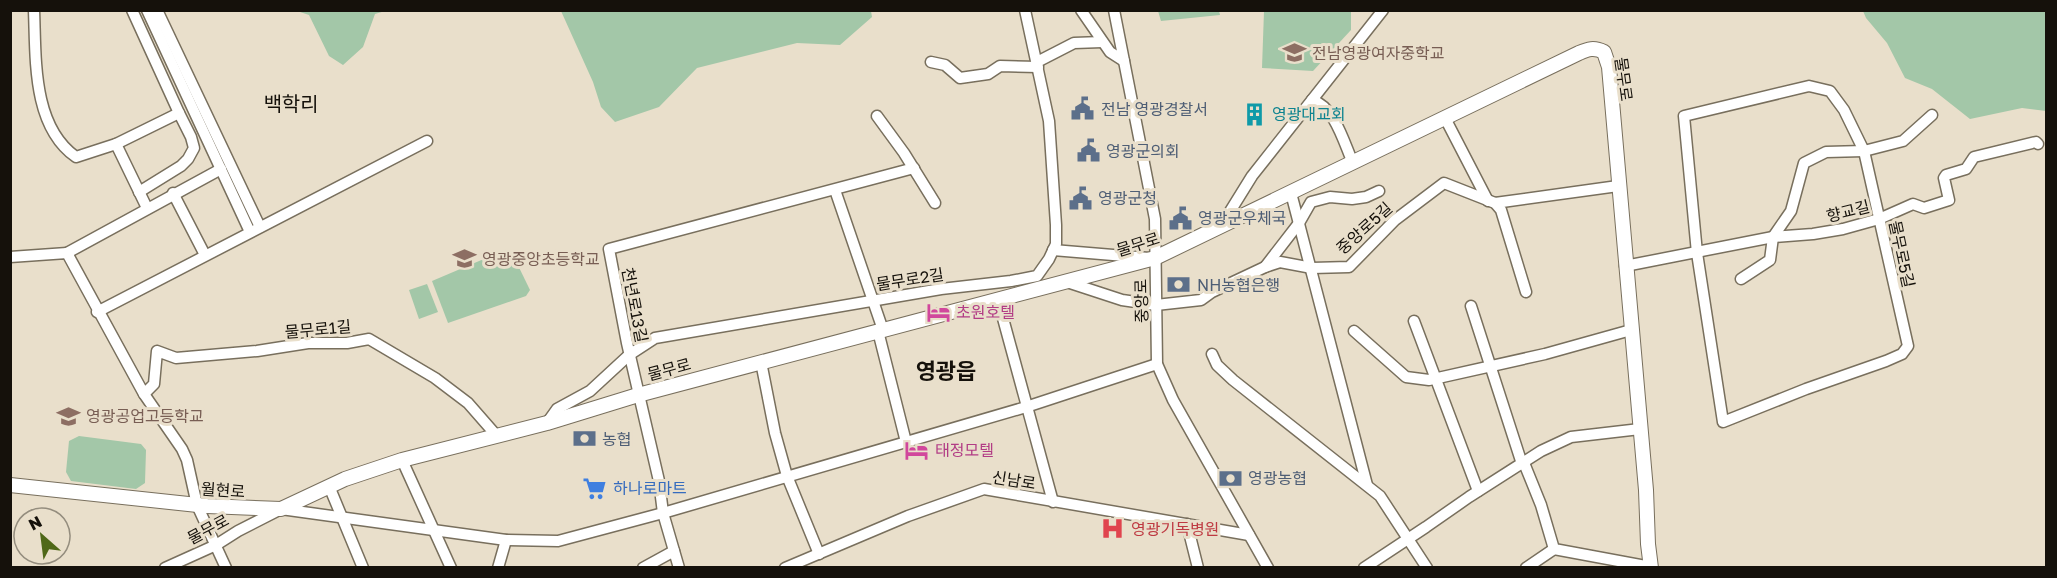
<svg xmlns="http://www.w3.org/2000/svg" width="2057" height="578" viewBox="0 0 2057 578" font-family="'Golos Text','Noto Sans KR',sans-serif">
  <rect width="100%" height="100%" fill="#e9dfcb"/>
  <g fill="#a3c7a8">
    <polygon points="297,11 385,11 375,14 363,47 343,65 329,56 309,15"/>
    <polygon points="871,11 872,17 840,45 797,43 697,68 659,107 615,122 601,107 593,82 561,11"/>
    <polygon points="1158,11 1219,11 1220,15 1161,21"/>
    <polygon points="1264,11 1351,11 1351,30 1313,71 1262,68"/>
    <polygon points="1863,11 2046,11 2046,111 2022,108 1970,119 1932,89 1905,78 1887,43 1866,18"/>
    <polygon points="505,250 511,251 530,290 526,296 448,323 432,281"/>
    <polygon points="427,284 438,312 419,319 409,290"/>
    <polygon points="79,436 141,444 146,450 145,483 136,489 71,481 66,472 69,441"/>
  </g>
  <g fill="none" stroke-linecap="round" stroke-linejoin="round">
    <defs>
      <g id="minor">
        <path d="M34,10C36,59 32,126 76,157L116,144L147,208"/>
        <polyline points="132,10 179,113 191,137 194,148 188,159 181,166 139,192"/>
        <polyline points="147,10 250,232"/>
        <polyline points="157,10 260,227"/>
        <polyline points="1081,10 1110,52 1124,61"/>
        <polyline points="1114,10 1155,219 1157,364 1173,400 1268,568"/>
        <polyline points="931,62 945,65 960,78 988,74 1000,66 1038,67"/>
        <polyline points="1037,62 1074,43 1102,42"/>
        <polygon points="1809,86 1830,91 1844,110 1864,151 1908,346 1902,354 1886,361 1806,389 1723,422 1697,253 1684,116"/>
        <path d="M1312,100C1335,107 1344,143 1353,163"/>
        <polyline points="877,116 904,153 935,203"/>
        <polyline points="1445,118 1488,201"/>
        <polyline points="116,144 179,113"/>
        <polyline points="835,190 883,330"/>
        <polyline points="173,193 205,255"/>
        <polyline points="1291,193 1367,485"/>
        <polyline points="1495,203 1618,186"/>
        <polyline points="1221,226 1252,176 1383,10"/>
        <polyline points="1053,250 1149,258"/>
        <polyline points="67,253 221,169"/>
        <polyline points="10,257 67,253 144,394 182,449 187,460 197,505 226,568"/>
        <polyline points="1625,266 1773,237 1813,234 1843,229 1879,219 1913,204 1924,208 1949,200 1944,178 1946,175 1966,169 1974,157 2036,142 2038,144"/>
        <polyline points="1265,267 1299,223 1311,202 1330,197 1352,199 1366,197 1379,191"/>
        <polyline points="1741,279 1770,260 1773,237 1791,211 1804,163 1826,152 1864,151 1903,141 1932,115"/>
        <polyline points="1067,282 1122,300 1156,305 1201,300 1212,292 1265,267 1280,262 1312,268 1349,267 1395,220 1444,183 1495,203 1501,210 1526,292"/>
        <polyline points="998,300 1053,502"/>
        <polyline points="1471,306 1522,464"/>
        <polyline points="97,312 427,141"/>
        <polyline points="1414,321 1478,491"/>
        <polyline points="878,331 906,442"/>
        <polyline points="1354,331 1406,377 1429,380 1545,354 1631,330"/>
        <polyline points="1212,354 1217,365 1233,380 1380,496 1427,568"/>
        <polyline points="761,362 775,433 787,476 819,554"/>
        <polyline points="144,394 154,384 157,351 176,358 257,351 308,343 347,343 369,339 435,378 468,403 496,435"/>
        <polyline points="547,423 557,409 590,391 629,355 655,338 941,289 1011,281 1037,276 1049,259 1056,244 1056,225 1049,121 1025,10"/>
        <polyline points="402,460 451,568"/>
        <polyline points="1524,463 1541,505 1554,549 1651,567"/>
        <polyline points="329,486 363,568"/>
        <polyline points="1187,524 1198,568"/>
        <polyline points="165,568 216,545 238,531 281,509 506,540 558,541 663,513 1026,407 1157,364"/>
        <polyline points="498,568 506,540"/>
        <polyline points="643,568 674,551"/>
        <polyline points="679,568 663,513 659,481 627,343 609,249 914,168"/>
        <polyline points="785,568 908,516 984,489 1249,535"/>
        <polyline points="1364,568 1426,527 1469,497 1541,451 1571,437 1640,429"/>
        <polyline points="1526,568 1554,549"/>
      </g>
      <path id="major" d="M10,485L207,506L281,509L345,479L402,460L547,423L638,395L1155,258L1579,53C1588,49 1594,47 1604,52L1609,67L1646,490L1648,544L1651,568"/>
    </defs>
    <use href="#minor" stroke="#786f5d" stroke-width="13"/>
    <use href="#major" stroke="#786f5d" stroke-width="16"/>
    <use href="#minor" stroke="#fff" stroke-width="10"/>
    <use href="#major" stroke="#fff" stroke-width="14"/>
  </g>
  <defs>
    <symbol id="school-bare" viewBox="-9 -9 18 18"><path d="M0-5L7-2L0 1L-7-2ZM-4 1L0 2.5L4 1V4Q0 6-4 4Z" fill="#8d6e63" stroke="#e9dfcb" stroke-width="2.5" paint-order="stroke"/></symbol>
    <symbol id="civic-bare" viewBox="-9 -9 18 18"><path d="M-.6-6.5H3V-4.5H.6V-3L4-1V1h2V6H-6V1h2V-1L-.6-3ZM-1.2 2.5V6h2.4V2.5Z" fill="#5c6f8a" stroke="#e9dfcb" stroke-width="2.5" paint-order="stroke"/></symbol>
    <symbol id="building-bare" viewBox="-9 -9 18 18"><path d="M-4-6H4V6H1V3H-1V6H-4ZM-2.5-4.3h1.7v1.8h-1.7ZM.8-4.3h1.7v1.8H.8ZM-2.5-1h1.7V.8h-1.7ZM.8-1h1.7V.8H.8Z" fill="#0f9aa8" stroke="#e9dfcb" stroke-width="2.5" paint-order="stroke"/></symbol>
    <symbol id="bank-bare" viewBox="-9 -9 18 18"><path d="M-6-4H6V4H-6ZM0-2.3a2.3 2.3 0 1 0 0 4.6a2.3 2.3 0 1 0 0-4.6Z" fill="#5c6f8a" stroke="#e9dfcb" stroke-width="2.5" paint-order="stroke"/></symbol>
    <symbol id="hotel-bare" viewBox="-9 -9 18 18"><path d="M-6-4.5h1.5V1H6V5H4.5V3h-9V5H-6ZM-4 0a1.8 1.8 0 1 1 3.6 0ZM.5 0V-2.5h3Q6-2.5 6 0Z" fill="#d1479c" stroke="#e9dfcb" stroke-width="2.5" paint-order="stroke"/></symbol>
    <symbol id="supermarket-bare" viewBox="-9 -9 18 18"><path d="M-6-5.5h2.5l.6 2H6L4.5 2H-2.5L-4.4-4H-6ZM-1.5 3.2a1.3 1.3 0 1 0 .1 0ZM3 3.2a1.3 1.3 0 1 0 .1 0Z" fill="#3f7fe0" stroke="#e9dfcb" stroke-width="2.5" paint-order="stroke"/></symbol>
    <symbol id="hospital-bare" viewBox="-9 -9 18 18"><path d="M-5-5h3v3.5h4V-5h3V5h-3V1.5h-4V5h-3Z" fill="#e0444e" stroke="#e9dfcb" stroke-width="2.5" paint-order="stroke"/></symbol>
  </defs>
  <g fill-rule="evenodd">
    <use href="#school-bare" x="1278" y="36" width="33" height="33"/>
    <use href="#civic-bare" x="1066" y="92" width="33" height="33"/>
    <use href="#building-bare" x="1238" y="98" width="33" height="33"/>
    <use href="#civic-bare" x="1072" y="134" width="33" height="33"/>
    <use href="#civic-bare" x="1064" y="182" width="33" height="33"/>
    <use href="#civic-bare" x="1164" y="202" width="33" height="33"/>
    <use href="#school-bare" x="448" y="242" width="33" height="33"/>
    <use href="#bank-bare" x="1162" y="268" width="33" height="33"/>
    <use href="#hotel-bare" x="922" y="296" width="33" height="33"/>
    <use href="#school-bare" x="52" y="400" width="33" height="33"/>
    <use href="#bank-bare" x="568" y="422" width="33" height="33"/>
    <use href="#hotel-bare" x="900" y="434" width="33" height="33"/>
    <use href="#bank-bare" x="1214" y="462" width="33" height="33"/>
    <use href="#supermarket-bare" x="578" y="472" width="33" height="33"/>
    <use href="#hospital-bare" x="1096" y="512" width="33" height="33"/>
  </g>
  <g text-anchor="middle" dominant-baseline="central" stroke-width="6" stroke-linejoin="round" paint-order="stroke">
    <g font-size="16" fill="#785e54" stroke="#e9dfcb" text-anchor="start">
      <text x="1312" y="53">전남영광여자중학교</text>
      <text x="482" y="259">영광중앙초등학교</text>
      <text x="86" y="416">영광공업고등학교</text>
    </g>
    <g font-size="16" fill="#15110b" stroke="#e9dfcb">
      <text transform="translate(1624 79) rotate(82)">물무로</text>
      <text transform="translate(1848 211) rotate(-14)">향교길</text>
      <text transform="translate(1364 228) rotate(-42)">중앙로5길</text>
      <text transform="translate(1138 244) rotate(-18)">물무로</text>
      <text transform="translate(1902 254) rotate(78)">물무로5길</text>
      <text transform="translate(910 279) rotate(-9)">물무로2길</text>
      <text transform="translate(1141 301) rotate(-91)">중앙로</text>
      <text transform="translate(635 305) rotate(79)">천년로13길</text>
      <text transform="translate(318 329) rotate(-5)">물무로1길</text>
      <text transform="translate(669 369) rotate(-15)">물무로</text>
      <text transform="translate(1014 480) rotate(9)">신남로</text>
      <text transform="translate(223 490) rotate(4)">월현로</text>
      <text transform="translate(208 529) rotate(-28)">물무로</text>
    </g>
    <g font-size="16" fill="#4e5e75" stroke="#e9dfcb" text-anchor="start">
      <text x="1101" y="109">전남 영광경찰서</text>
      <text x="1106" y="151">영광군의회</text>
      <text x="1098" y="198">영광군청</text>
      <text x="1198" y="218">영광군우체국</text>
      <text x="1197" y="285">NH농협은행</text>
      <text x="602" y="439">농협</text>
      <text x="1248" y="478">영광농협</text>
    </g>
    <g font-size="16" fill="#0d838f" stroke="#e9dfcb" text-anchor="start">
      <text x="1272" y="114">영광대교회</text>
    </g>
    <g font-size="16" fill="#b23c85" stroke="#e9dfcb" text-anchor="start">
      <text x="956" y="312">초원호텔</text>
      <text x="935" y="450">태정모텔</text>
    </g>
    <g font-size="16" fill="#366cbe" stroke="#e9dfcb" text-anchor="start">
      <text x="613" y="488">하나로마트</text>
    </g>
    <g font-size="16" fill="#be3a42" stroke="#e9dfcb" text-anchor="start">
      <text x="1131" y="529">영광기독병원</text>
    </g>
    <g font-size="20" fill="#15110b" stroke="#e9dfcb">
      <text x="291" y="103">백학리</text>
    </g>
    <g font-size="22" font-weight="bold" fill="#15110b" stroke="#e9dfcb">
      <text x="946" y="370">영광읍</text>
    </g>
  </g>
  <rect width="2057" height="578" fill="none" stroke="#15110b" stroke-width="24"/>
  <g transform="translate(42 536) rotate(332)"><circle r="28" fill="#e9dfcb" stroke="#948d7e" stroke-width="1.5"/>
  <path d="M0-4.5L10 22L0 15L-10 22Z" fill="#4f6818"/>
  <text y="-9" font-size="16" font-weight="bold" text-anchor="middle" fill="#15110b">N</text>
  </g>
</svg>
